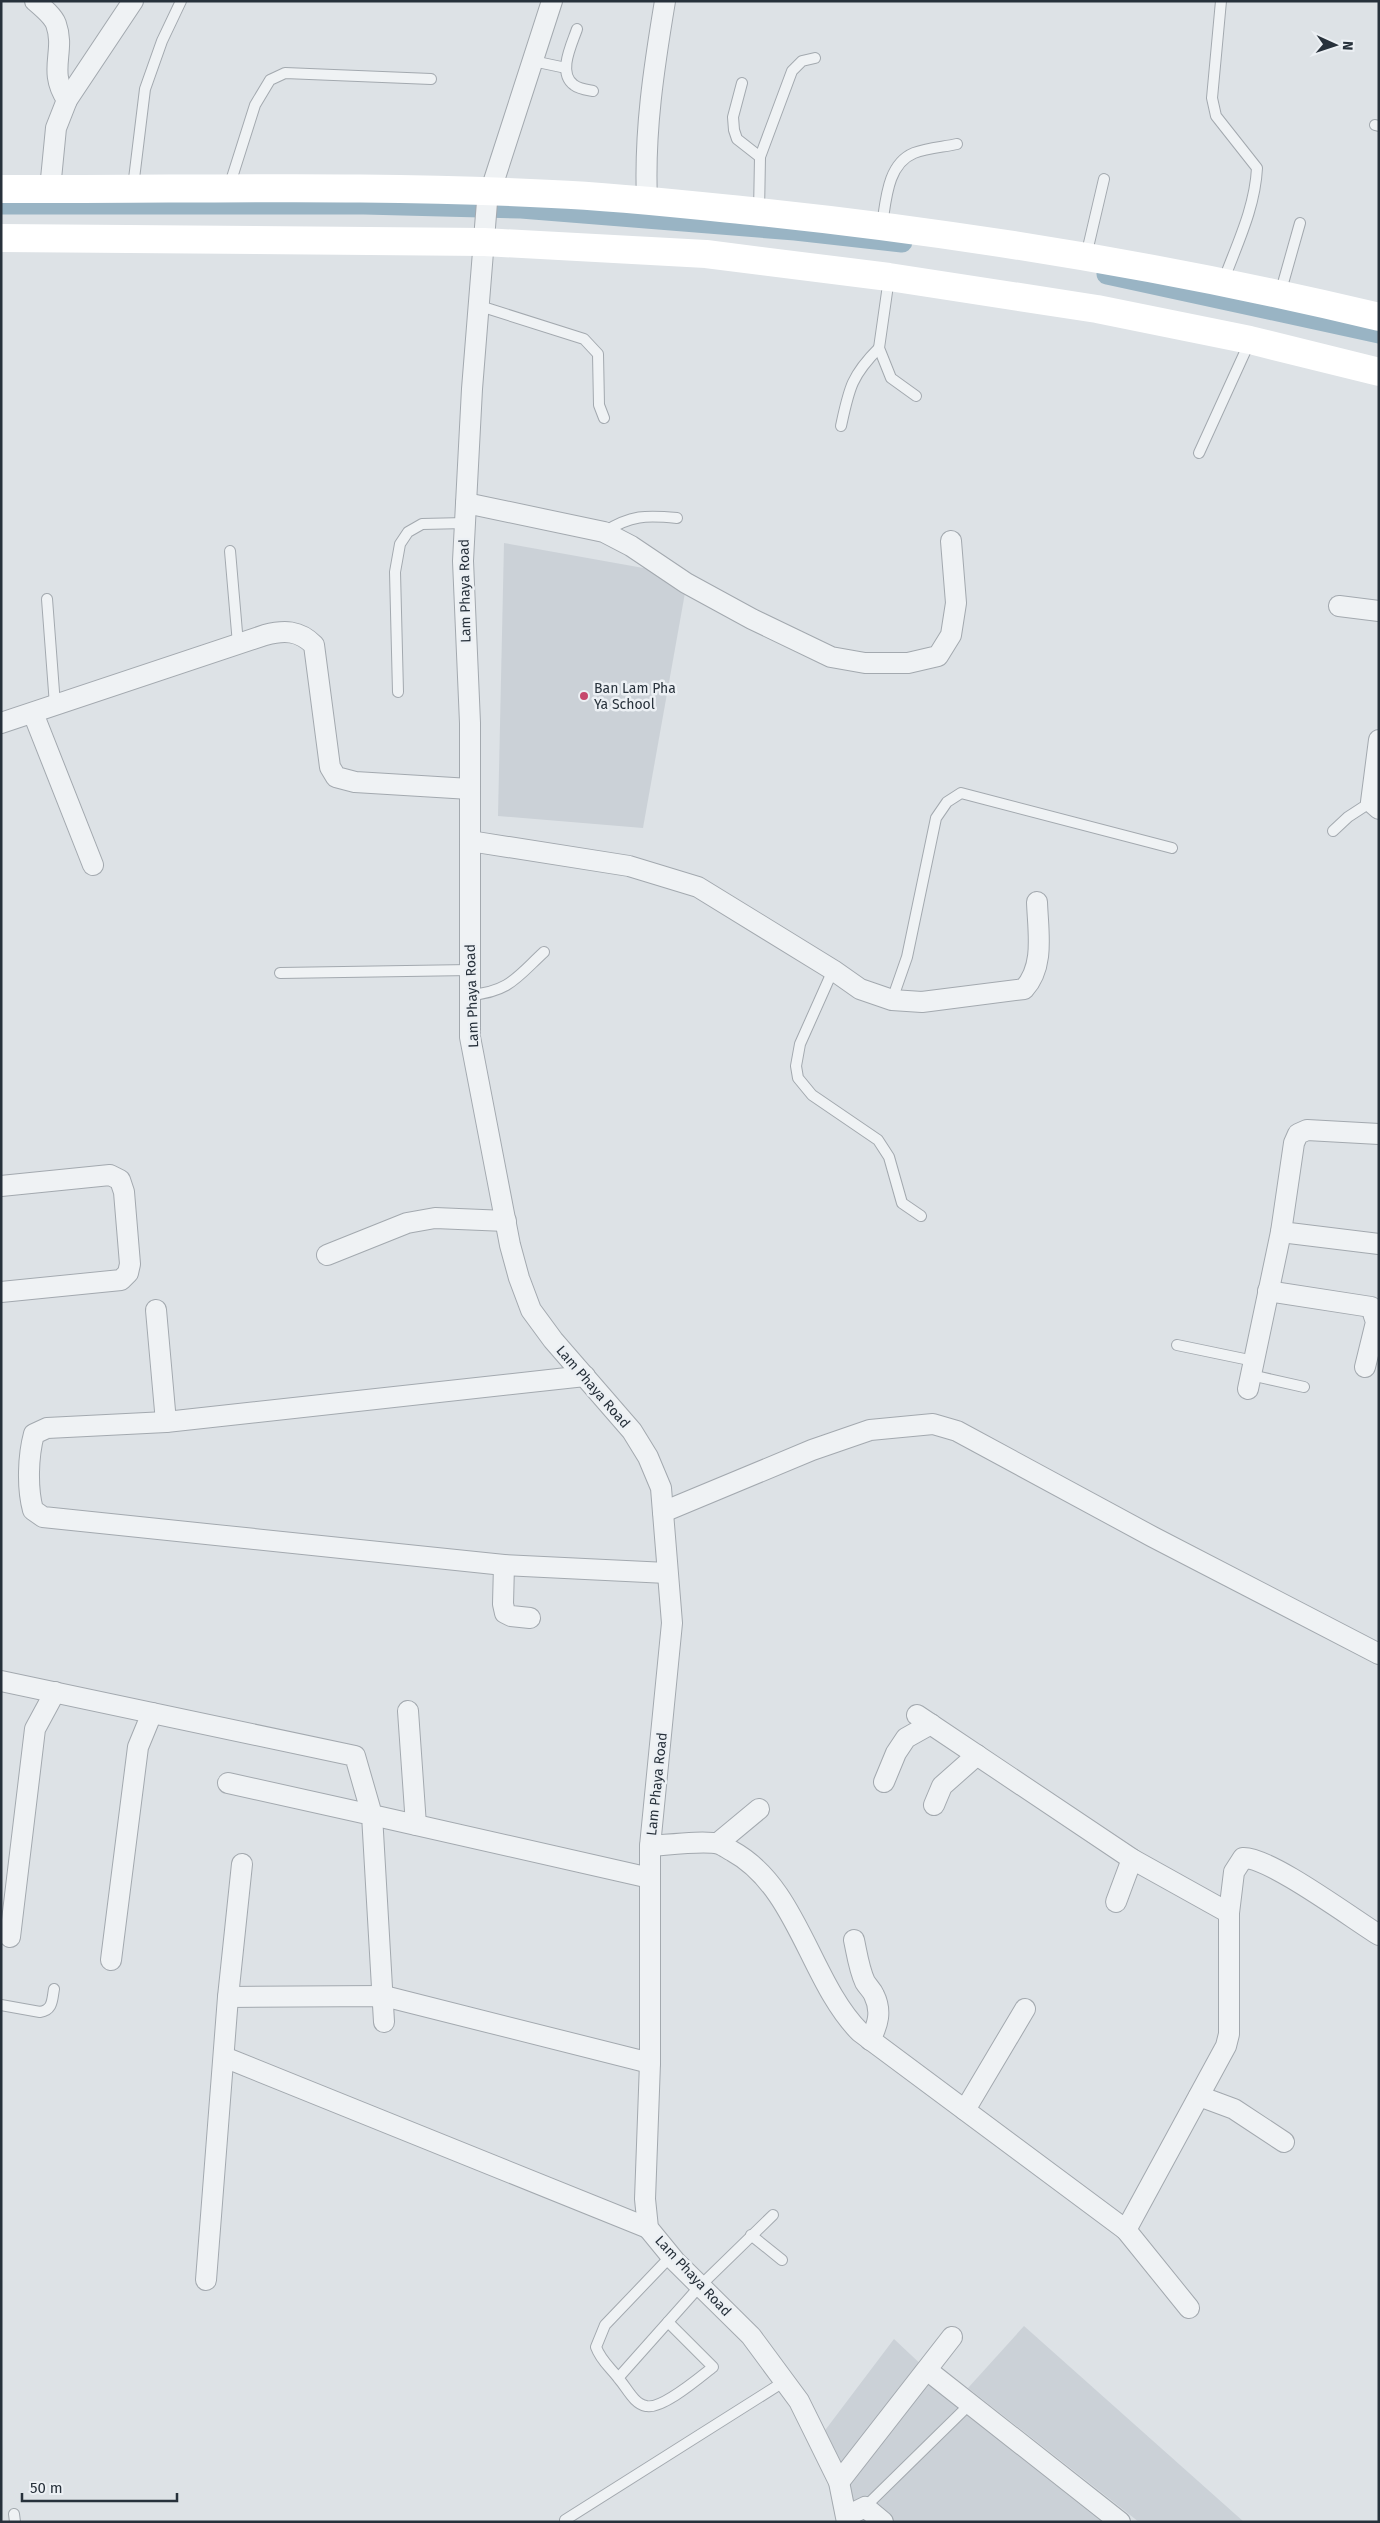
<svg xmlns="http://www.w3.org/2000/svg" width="1380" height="2523" viewBox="0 0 1380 2523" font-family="'Fira Sans',sans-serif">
  <rect width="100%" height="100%" fill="#dde2e6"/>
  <g fill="#cbd1d7">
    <polygon points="504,543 688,576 643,828 498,816"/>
    <polygon points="1024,2326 1244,2522 1139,2522 968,2388"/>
    <polygon points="894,2339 927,2370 1120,2522 847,2522 823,2433"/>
  </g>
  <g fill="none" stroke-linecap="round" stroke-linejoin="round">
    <g stroke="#99b4c4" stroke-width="21">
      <polyline points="1,204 364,204 521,208 795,230 902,242"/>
      <polyline points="1107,274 1379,333"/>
    </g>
    <defs>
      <g id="lane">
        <path d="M1221,1L1212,98L1216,116L1257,168C1255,208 1237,244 1223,282"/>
        <path d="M577,29C572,44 557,73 574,85C579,89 588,90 593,91"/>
        <polyline points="533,61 566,68"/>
        <polyline points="742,83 733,117 734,130 737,139 760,157 759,212"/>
        <polyline points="1375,125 1379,126"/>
        <polyline points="760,157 792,71 802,61 815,58"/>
        <polyline points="133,187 145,89 162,41 181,1"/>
        <polyline points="229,187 255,105 270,80 285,73 431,79"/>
        <path d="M882,225C886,201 887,164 914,153C927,148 943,147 957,144"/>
        <polyline points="1086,256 1104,179"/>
        <polyline points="889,278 879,348 891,378 916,396"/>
        <polyline points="1280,294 1300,223"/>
        <polyline points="480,306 584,339 598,354 599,405 604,418"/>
        <path d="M841,426C849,389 851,376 879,348"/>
        <polyline points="1199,453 1250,341"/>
        <path d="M604,532C631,515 646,515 677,518"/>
        <polyline points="230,551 238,644"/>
        <polyline points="47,599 55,705"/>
        <polyline points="398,692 395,572 400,544 408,532 422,524 465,523"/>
        <polyline points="1333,831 1348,817 1371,802"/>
        <polyline points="833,970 800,1044 796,1066 798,1078 812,1095 878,1140 889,1157 902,1203 921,1216"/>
        <polyline points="280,973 470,970"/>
        <path d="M470,995C509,992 517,977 544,952"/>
        <polyline points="892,1000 907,957 936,818 947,802 961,793 1172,848"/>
        <polyline points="1177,1345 1254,1361"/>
        <polyline points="1251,1375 1304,1387"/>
        <path d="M1,2005L40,2012C53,2010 52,2000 54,1989"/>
        <polyline points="751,2235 782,2260"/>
        <path d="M668,2322L713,2367C700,2377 662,2410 646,2406C634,2404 627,2388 619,2379C611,2368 601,2361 596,2347L605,2325L671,2256"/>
        <polyline points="619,2377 700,2286 773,2215"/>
        <polyline points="865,2507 970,2404"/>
        <polyline points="14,2514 15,2522"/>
        <polyline points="565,2520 785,2381"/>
      </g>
      <g id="street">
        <path d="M35,1C42,7 53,16 56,24C66,52 47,70 67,100"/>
        <polyline points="552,1 487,202 472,389 463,561 470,723 470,1037 510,1245 519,1278 531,1310 553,1340 632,1431 648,1457 661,1488 672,1623 650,1846 650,2063 645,2199 648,2228 675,2261 751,2336 799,2401 839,2482 847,2522"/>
        <polyline points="50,189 56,128 67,100 133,1"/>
        <path d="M647,200C644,132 654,67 665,1"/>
        <polyline points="466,503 604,532 631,546 686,583 752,619 831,657 865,663 908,663 938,656 951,635 956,603 951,541"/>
        <polyline points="1339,606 1379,611"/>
        <polyline points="33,713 93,865"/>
        <path d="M1,723L265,635C284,630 299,630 314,645L330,767L336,777L355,782L470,789"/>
        <polyline points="1379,740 1371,802 1379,809"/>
        <path d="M470,841L629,866L698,887L833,970L860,989L892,1000L922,1002L1024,989C1045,966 1038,932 1037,902"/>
        <polyline points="1,1186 110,1175 120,1180 124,1192 130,1264 128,1273 121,1280 1,1292"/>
        <polyline points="1281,1232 1379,1244"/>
        <polyline points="327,1255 407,1223 435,1218 506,1221"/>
        <polyline points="1268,1291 1371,1307 1376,1322 1365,1367"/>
        <polyline points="156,1310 166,1422"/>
        <path d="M585,1376L166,1422L47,1428L34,1434C28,1456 27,1488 33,1510L43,1517L504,1565L667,1573"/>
        <polyline points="1248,1389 1281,1232 1294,1143 1298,1134 1307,1130 1379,1134"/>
        <polyline points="663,1512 812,1450 870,1430 933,1424 957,1431 1153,1537 1379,1654"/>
        <polyline points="504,1565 503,1604 505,1613 511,1616 530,1618"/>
        <polyline points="1,1681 355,1756 372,1815 650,1878"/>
        <polyline points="408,1711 416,1825"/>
        <polyline points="917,1715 1132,1859 1229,1913"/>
        <polyline points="884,1782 896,1753 906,1738 931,1724"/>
        <polyline points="228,1783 372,1815 384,2022"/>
        <polyline points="934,1805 942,1786 977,1755"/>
        <polyline points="718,1843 759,1809"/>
        <path d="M650,1846C667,1845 705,1840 719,1844C723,1845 728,1849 732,1851C798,1887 810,1982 860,2032L1126,2230L1226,2046L1229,2034V1913L1234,1872L1243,1858C1268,1856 1353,1919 1379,1935"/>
        <polyline points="1116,1902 1132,1859"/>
        <polyline points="10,1937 35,1729 55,1692"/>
        <path d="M854,1940C857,1954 859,1969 865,1982C868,1987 872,1990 874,1995C882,2011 878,2025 870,2040"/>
        <polyline points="111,1960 138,1747 152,1713"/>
        <polyline points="228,1997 384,1996 650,2063"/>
        <polyline points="224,2057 648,2228"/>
        <polyline points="1199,2096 1234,2109 1284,2142"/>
        <polyline points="965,2110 1025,2009"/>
        <polyline points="1126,2230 1189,2308"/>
        <polyline points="206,2280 228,1997 242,1864"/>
        <polyline points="927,2370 1120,2522"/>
        <polyline points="839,2482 952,2337"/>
        <polyline points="847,2516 865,2507 883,2522"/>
      </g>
    </defs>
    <use href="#lane" stroke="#a3a9af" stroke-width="12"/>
    <use href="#street" stroke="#a3a9af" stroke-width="22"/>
    <use href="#lane" stroke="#eff2f4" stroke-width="10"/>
    <use href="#street" stroke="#eff2f4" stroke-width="20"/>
    <g stroke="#fff" stroke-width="28">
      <path d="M1,189C185,190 368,184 552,194C622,197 691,205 760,212C968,234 1175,268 1379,317"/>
      <polyline points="1,238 484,242 706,254 889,277 1097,309 1250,340 1379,372"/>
    </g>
  </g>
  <circle fill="#c6476c" stroke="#ecf0f4" stroke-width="2" cx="584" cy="696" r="5"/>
  <g text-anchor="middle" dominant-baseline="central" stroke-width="5" stroke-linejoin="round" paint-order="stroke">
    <g font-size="14" fill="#27313b" stroke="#ecf0f4">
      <text transform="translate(465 591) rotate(-91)">Lam Phaya Road</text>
      <text transform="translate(472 996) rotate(-92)">Lam Phaya Road</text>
      <text transform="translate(593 1387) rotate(49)">Lam Phaya Road</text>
      <text transform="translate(657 1784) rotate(-84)">Lam Phaya Road</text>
      <text transform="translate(693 2276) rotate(47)">Lam Phaya Road</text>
    </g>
    <g font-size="14" fill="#27313b" stroke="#ecf0f4" text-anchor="start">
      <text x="594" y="688">Ban Lam Pha<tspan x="594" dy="16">Ya School</tspan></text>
    </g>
  </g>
  <rect width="1380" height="2523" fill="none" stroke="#27313b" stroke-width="5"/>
  <g transform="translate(1335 45) rotate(93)" stroke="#ecf0f4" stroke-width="4" paint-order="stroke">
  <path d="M0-4L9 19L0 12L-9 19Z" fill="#27313b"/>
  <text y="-8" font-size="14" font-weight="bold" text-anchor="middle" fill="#27313b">N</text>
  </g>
  <path d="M22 2493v8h155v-8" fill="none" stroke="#27313b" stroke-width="2.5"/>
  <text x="30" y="2493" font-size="15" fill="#27313b" stroke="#ecf0f4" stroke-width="4" paint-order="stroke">50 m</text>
</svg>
